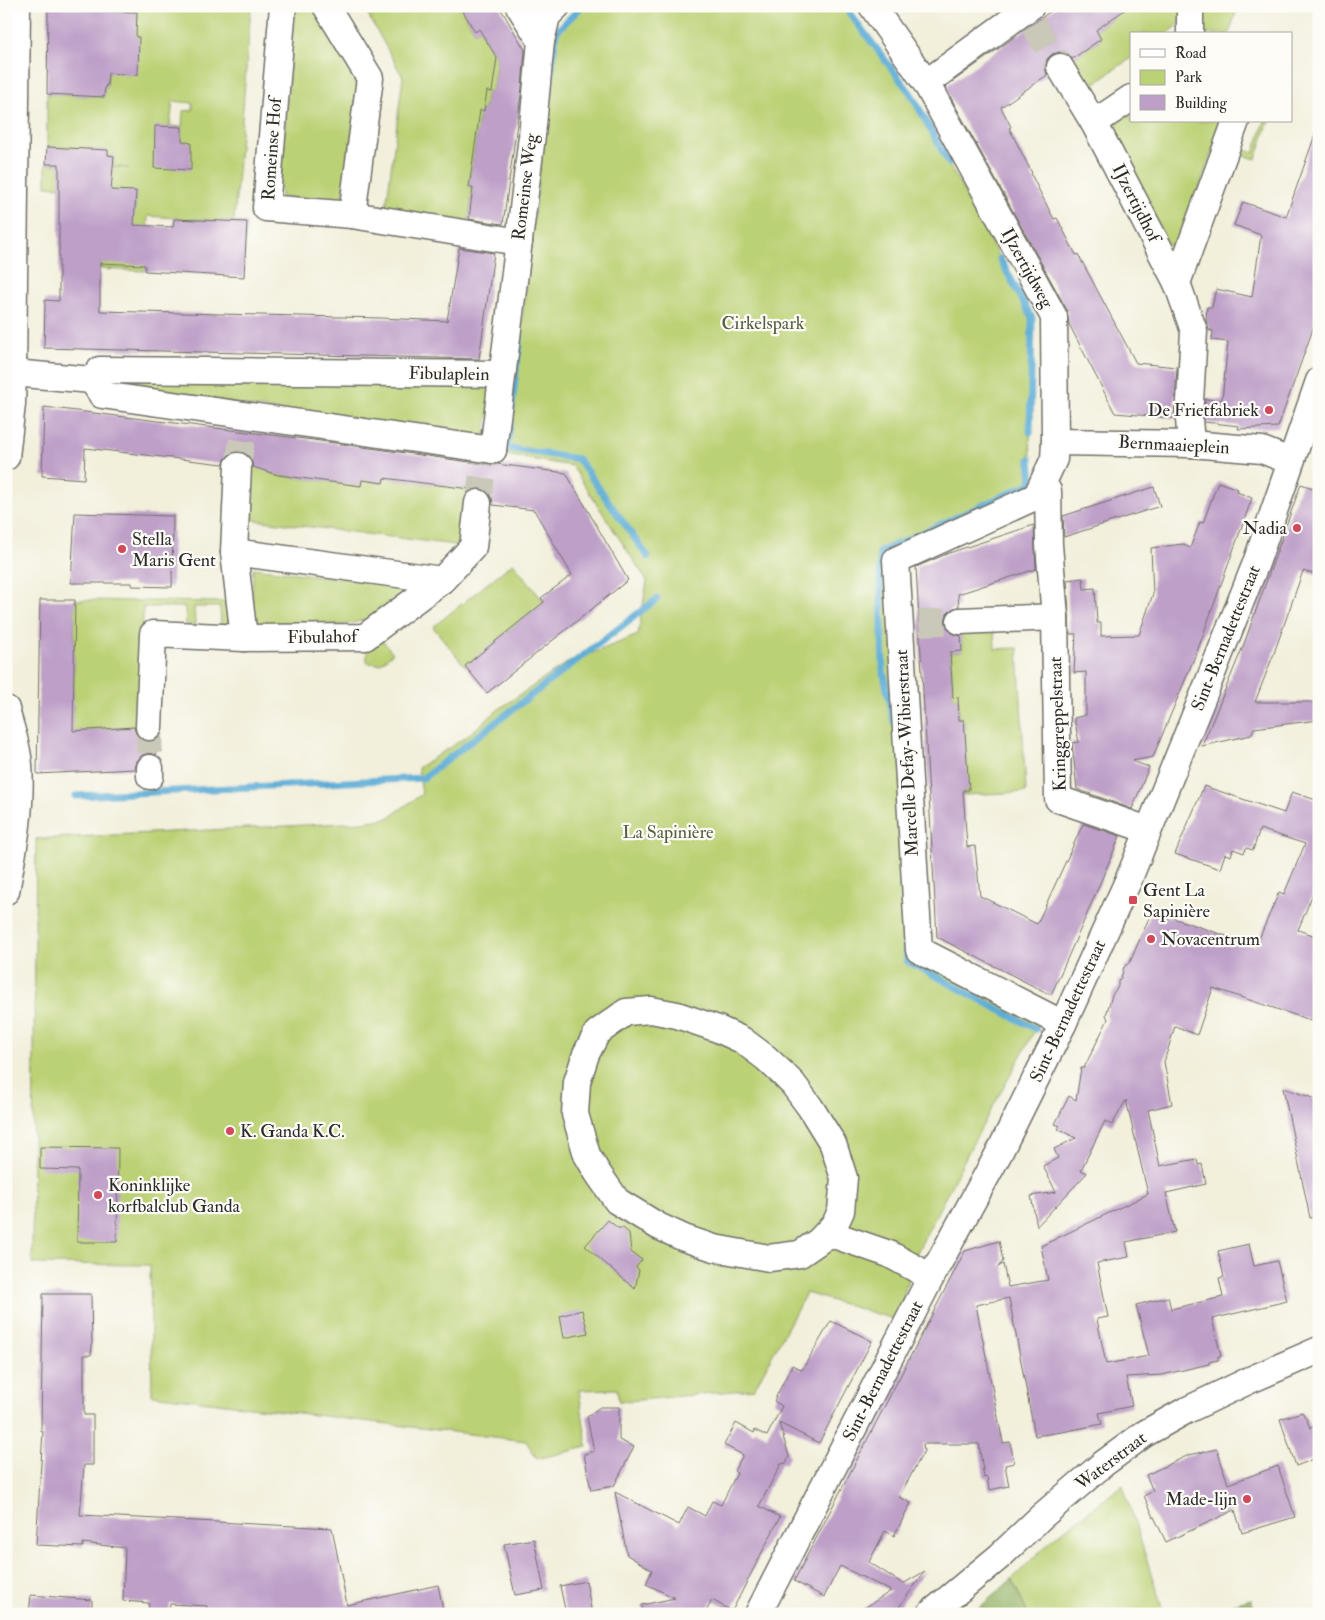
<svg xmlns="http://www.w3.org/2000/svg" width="1325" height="1620" viewBox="0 0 1325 1620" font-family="'IM FELL Double Pica',serif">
  <rect width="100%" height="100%" fill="#fdfcf7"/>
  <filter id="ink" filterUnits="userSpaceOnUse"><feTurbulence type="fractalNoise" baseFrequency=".02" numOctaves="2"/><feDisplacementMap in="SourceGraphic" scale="10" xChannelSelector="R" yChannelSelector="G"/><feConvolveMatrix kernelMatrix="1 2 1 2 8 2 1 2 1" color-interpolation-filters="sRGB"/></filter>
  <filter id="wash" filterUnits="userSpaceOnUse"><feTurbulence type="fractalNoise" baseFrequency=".0096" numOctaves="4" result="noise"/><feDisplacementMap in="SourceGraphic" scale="20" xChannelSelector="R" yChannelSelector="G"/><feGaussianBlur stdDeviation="1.12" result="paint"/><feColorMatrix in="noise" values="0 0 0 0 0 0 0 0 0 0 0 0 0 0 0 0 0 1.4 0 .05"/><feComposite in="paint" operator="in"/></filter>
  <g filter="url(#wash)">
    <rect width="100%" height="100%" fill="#f2efdb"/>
    <g fill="#bbd175" stroke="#737e50" fill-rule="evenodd">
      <path d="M105,6H251L234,222L148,216L145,271L101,269L100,263L135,211L136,192L46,186V164L129,168L113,166L114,156L106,155V150L47,147V94L104,97L105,86H107L108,73L139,37L88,35L89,19L137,22V12L105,11ZM173,101L193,103V110L183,111L182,127L170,126Z"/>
      <polygon points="295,6 313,6 359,86 343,198 340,202 281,197 280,188"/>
      <polygon points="363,6 460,6 475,32 479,29 497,58 492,92 487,91 484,111 480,111 469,187 473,187 468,228 385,216 403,77"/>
      <polygon points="582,6 844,6 911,94 1032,318 1030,432 1032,483 889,557 912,954 1040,1021 973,1143 913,1260 897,1320 806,1293 754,1389 619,1402 617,1389 579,1390 587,1447 537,1459 526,1441 152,1395 150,1265 32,1264 36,839 363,822 388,818 422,794 418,768 466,737 499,709 567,663 638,635 647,581 572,466 506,455 556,32"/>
      <polygon points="1122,6 1187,6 1186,19 1167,34 1131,34 1131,58 1090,86 1072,59 1101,39 1096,30 1124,10"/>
      <polygon points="1195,6 1238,6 1229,34 1193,34"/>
      <polygon points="1131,109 1131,121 1223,121 1179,244 1174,249 1170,248 1109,124"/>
      <polygon points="1265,121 1269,121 1256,159 1235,153 1236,147 1254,153"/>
      <polygon points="113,375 493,385 485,434 481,436 111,389"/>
      <polygon points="246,460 251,461 251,466 272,470 271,474 361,486 362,480 383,483 384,478 470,489 463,546 239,518"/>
      <polygon points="513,563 544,602 465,666 433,627"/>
      <polygon points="253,568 408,586 407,592 384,611 365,620 343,625 258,624 252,621"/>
      <polygon points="75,600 227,602 229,626 221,626 220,607 194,607 195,625 186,625 185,607 143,607 142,727 67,731 73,719"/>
      <polygon points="994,629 995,649 1018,648 1026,792 964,795 963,790 968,790 964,720 959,719 958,698 953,698 950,652 962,651 961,631"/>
      <polygon points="382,640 393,653 380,664 367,663 367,647 375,647"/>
      <polygon points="1123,1485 1164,1614 1028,1614 1012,1579 1055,1537"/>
    </g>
    <g fill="#94b366" stroke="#606f48">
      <polygon points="1012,1579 1028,1614 972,1614"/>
      <polygon points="1251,1599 1256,1614 1199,1614"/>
    </g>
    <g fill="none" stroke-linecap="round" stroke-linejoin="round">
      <g stroke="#5cacd6" stroke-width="7">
        <polyline points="844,6 911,94 949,163"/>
        <polyline points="548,99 556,32 582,6"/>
        <polyline points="1000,259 1032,318 1030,432"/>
        <polyline points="520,336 507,448 578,459 648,557"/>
        <polyline points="894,722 883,670 880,552 1032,483 1030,459"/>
        <polyline points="76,796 423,778 657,599"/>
        <polyline points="906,945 907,961 1036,1029"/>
      </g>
    </g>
    <g id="blocks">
      <g fill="#be9fc8">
        <polygon points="48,6 105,6 105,11 137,12 136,37 139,37 138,75 108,73 107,86 105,86 104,97 47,94"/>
        <polygon points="460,6 499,6 525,50 522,88 503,224 469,219 473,187 469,187 480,110 484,111 487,91 492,92 497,58 479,29 475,32"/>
        <polygon points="1058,6 1130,6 1096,30 1101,39 1072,59 1068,54 1060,52 1052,54 1047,59 1045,67 1047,75 1001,107 1011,127 1009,128 1032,173 1031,174 1045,202 1054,219 1057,218 1076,255 1078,254 1136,363 1177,367 1174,418 1115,413 1069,324 1067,310 945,87"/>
        <polygon points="155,126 182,127 182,141 191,143 191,170 154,168"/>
        <polygon points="1316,132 1319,132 1319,312 1278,427 1238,429 1239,426 1204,422 1205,399 1222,400 1228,342 1212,340 1213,331 1209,330 1206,319 1207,307 1212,307 1216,289 1252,297 1261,235 1234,225 1243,202 1286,217"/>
        <polygon points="47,147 108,150 108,155 114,156 111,190 136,191 134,225 173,227 174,219 247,222 244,277 145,271 145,265 100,263 100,311 380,318 447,321 459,248 494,253 479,359 44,348 45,300 59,301 59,164 46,164"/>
        <polygon points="44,407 313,440 491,465 497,464 566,473 628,580 487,693 465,666 544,602 541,598 572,575 534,510 493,505 492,497 487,491 480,488 472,489 469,491 470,489 384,478 383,483 362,480 361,486 278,475 253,467 251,459 246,454 239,451 231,453 226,458 223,464 85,448 84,479 42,476"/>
        <polygon points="1218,482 1238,489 1237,492 1252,498 1198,649 1153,757 1132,761 1149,767 1132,809 1077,789 1072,743 1079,742 1074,718 1086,715 1086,672 1074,673 1076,634 1070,634 1067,580 1083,578 1084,589 1095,588 1097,623 1101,623 1101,636 1139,635 1153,594 1151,548 1183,544 1190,548 1200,522 1203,523"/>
        <polygon points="1301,484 1319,490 1319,575 1303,571 1273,656 1255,702 1319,702 1319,720 1254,728 1251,735 1202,746 1244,644"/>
        <polygon points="1154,487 1160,506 1064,537 1063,516"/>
        <polygon points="75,513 173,516 172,587 132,586 132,583 71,583"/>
        <polygon points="1034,525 1036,569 958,594 959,606 952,609 947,614 945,621 948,629 954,634 961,636 962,651 950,652 953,698 958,697 959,720 964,720 969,790 963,790 967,847 975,846 980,896 1037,924 1083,824 1120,836 1084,921 1051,995 937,937 916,567 949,553"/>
        <polygon points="40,600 75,600 73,731 134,727 136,734 141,740 148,742 156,740 156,755 150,753 142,755 137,761 135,769 37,774"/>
        <polygon points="1204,786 1284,813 1292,792 1319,801 1319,879 1298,930 1319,937 1319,1023 1213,988 1197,1035 1175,1026 1164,1062 1172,1104 1148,1110 1160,1166 1197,1159 1198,1165 1202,1164 1206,1184 1166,1193 1175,1232 1126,1242 1129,1257 1097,1263 1108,1317 1097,1319 1106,1364 1149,1356 1136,1305 1168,1297 1171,1309 1223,1297 1219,1278 1224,1277 1218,1251 1249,1244 1254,1266 1277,1261 1287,1301 1212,1319 1221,1356 1218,1356 1218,1360 1209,1362 1209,1364 1162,1375 1126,1377 1132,1406 1099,1413 1102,1424 1062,1432 1035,1436 1009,1298 976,1305 1003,1443 1010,1442 1014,1463 1005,1465 1009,1486 989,1490 987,1477 984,1478 979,1444 923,1444 924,1451 899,1497 911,1503 894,1536 885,1531 869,1562 903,1584 925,1571 894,1614 855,1614 891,1591 840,1566 824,1597 794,1581 965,1251 999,1241 1003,1261 998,1267 1003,1264 1008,1287 1048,1280 1041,1246 1148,1194 1126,1100 1112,1125 1105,1121 1081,1170 1087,1173 1037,1226 1031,1196 1056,1192 1043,1166 1058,1158 1054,1149 1076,1138 1058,1129 1060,1126 1055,1124 1069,1096 1076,1100 1081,1068 1084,1068 1108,1019 1106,1015 1112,995 1118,986 1118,981 1121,978 1124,967 1130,962 1152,911 1256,946 1279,892 1284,894 1305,844 1260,829 1253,850 1246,848 1244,853 1233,849 1231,856 1225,854 1220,869 1175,854"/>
        <polygon points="1283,1088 1316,1099 1319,1115 1319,1217 1310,1218"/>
        <polygon points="40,1147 118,1148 117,1242 77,1242 78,1170 40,1169"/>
        <polygon points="608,1220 618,1228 623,1228 629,1233 631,1252 642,1260 636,1267 639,1270 635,1289 585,1246"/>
        <polygon points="43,1294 91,1294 92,1347 91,1355 84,1355 84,1415 93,1415 93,1465 84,1465 80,1515 332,1528 347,1605 438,1585 444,1614 207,1614 207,1606 170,1604 169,1614 148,1614 149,1603 123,1601 125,1548 83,1543 83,1547 36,1545 43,1431 41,1431"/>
        <polygon points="582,1310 588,1333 564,1338 560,1316"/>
        <polygon points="831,1321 872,1341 819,1443 779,1423 789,1456 786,1463 781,1464 759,1506 780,1517 732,1611 712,1600 705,1614 643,1614 642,1605 675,1598 646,1584 652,1570 627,1555 615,1492 679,1525 688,1507 705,1516 712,1501 721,1505 737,1473 734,1471 743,1455 724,1445 736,1423 754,1433 755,1430 767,1436 782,1406 774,1401 792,1365 802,1370"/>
        <polygon points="600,1407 619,1407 619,1440 634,1447 614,1486 591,1490 584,1454 594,1451 587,1417"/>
        <polygon points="1302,1412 1307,1420 1310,1428 1314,1426 1319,1439 1319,1457 1296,1466 1280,1419"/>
        <polygon points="1217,1449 1228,1484 1278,1466 1295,1517 1242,1533 1235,1510 1166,1542 1144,1496 1153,1491 1146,1475 1189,1455"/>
        <polygon points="534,1539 544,1590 515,1595 504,1544"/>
        <polygon points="586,1581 592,1614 566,1614 560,1586"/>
        <polygon points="31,1595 92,1600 92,1614 29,1614"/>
      </g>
    </g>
  </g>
  <g filter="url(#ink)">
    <use href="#blocks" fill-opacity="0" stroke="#717069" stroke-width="1"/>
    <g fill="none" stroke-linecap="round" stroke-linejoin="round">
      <g stroke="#cac8b8" stroke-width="26" stroke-dasharray="26 13" stroke-linecap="butt">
        <polyline points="1033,24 1060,67"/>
        <polyline points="238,466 243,432"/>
        <polyline points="478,503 484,462"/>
        <polyline points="919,623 960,621"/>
        <polyline points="149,727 150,768"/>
      </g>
      <defs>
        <g id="minor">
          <polyline points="283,6 266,208 352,215 370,78 326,6"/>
          <polyline points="519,6 541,41"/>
          <polyline points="872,6 926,83 1054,317 1055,442 1054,459 1036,497"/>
          <polyline points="1190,34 1190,6"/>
          <polyline points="1060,67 1094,123 1177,283 1236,121"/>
          <polyline points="926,83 1031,6"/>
          <polyline points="1094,123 1131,98"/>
          <polyline points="352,215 519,242"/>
          <polyline points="1177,283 1194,331 1189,419 1191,444"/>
          <polyline points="13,373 92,380"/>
          <polyline points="92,380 100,370 502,374"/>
          <polyline points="92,380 102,395 493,450"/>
          <polyline points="1055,442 1191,444 1262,450 1290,461"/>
          <polyline points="493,450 532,136 541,41 547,16 557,6"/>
          <polyline points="6,457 12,404 13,373 17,6"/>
          <polyline points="234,552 238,466"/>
          <polyline points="960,621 1055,617"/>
          <polyline points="244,638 234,552 442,580"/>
          <path d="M6,709C10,727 18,746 19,765C22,808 14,848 6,891"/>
          <polyline points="149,727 153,634 244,638 365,637 442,580 473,547 478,503"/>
          <polyline points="150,768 150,776"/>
          <polygon points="651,1010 677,1015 718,1029 742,1040 766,1058 782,1073 793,1084 810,1107 833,1144 844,1178 841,1211 835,1224 819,1241 800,1254 769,1258 714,1248 684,1238 658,1226 617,1201 597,1172 587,1155 575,1114 577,1082 586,1054 597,1033 626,1012"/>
          <polyline points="1063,1024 919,950 896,560 1048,491 1049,545 1055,617 1058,799 1148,830"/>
          <polyline points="828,1233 889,1254 931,1277"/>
          <polyline points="758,1614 931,1277 999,1153 1063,1024 1128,881 1207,686 1256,563 1319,381"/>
          <polyline points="930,1614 1000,1556 1041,1517 1103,1464 1144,1434 1185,1411 1250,1380 1319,1350"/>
        </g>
      </defs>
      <use href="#minor" stroke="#717069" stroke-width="29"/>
      <use href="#minor" stroke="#fff" stroke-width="26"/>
    </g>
  </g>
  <g fill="#d1495b" stroke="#fdfcf7" stroke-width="2">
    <circle cx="1269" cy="410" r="5"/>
    <circle cx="1297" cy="528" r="5"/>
    <circle cx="122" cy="549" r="5"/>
    <rect x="1128" y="895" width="10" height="10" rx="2.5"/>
    <circle cx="1151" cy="939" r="5"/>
    <circle cx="230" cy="1131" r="5"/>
    <circle cx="98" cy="1195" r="5"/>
    <circle cx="1247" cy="1499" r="5"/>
  </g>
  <g text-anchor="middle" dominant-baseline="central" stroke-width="4.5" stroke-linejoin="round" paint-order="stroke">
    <g font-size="18" fill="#2b2b2b" stroke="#fdfcf7">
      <text transform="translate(272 149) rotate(-86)">Romeinse Hof</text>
      <text transform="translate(525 187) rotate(-83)">Romeinse Weg</text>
      <text transform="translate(1136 203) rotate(63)">IJzertijdhof</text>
      <text transform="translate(1027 268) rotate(61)">IJzertijdweg</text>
      <text transform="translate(449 374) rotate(1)">Fibulaplein</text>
      <text transform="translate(1174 445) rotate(3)">Bernmaaieplein</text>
      <text transform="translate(322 637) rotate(-1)">Fibulahof</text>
      <text transform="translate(1226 638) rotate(-68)">Sint-Bernadettestraat</text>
      <text transform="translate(1058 724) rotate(-92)">Kringgreppelstraat</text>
      <text transform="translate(907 753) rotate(-93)">Marcelle Defay-Wibierstraat</text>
      <text transform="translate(1068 1011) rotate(-65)">Sint-Bernadettestraat</text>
      <text transform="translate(883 1371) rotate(-63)">Sint-Bernadettestraat</text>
      <text transform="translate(1111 1461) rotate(-37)">Waterstraat</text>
    </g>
    <g font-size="18" fill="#565d41" stroke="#fdfcf7">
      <text x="763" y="323">Cirkelspark</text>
      <text x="668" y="832">La Sapinière</text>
    </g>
    <g font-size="18" fill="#2b2b2b" stroke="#fdfcf7" text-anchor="start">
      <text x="1259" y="410" text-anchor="end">De Frietfabriek</text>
      <text x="1287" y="528" text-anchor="end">Nadia</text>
      <text x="132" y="539">Stella<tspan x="132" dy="21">Maris Gent</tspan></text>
      <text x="1143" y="890">Gent La<tspan x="1143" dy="21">Sapinière</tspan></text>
      <text x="1161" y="939">Novacentrum</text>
      <text x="240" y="1131">K. Ganda K.C.</text>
      <text x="108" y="1185">Koninklijke<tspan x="108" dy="21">korfbalclub Ganda</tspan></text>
      <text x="1237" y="1499" text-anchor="end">Made-lijn</text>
    </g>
  </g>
  <rect width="1325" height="1620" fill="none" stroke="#fdfcf7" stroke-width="25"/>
  <rect x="1130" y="32" width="162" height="90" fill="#fdfcf7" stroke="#a9a8a5"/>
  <rect x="1140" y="49" width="25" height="8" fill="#ffffff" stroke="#a9a8a5"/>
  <text x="1175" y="58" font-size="15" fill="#2b2b2b">Road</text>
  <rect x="1140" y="70" width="25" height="15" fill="#bbd175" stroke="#a9a8a5"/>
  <text x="1175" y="82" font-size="15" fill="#2b2b2b">Park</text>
  <rect x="1140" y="95" width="25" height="15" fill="#be9fc8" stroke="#a9a8a5"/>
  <text x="1175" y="108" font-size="15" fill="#2b2b2b">Building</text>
</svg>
